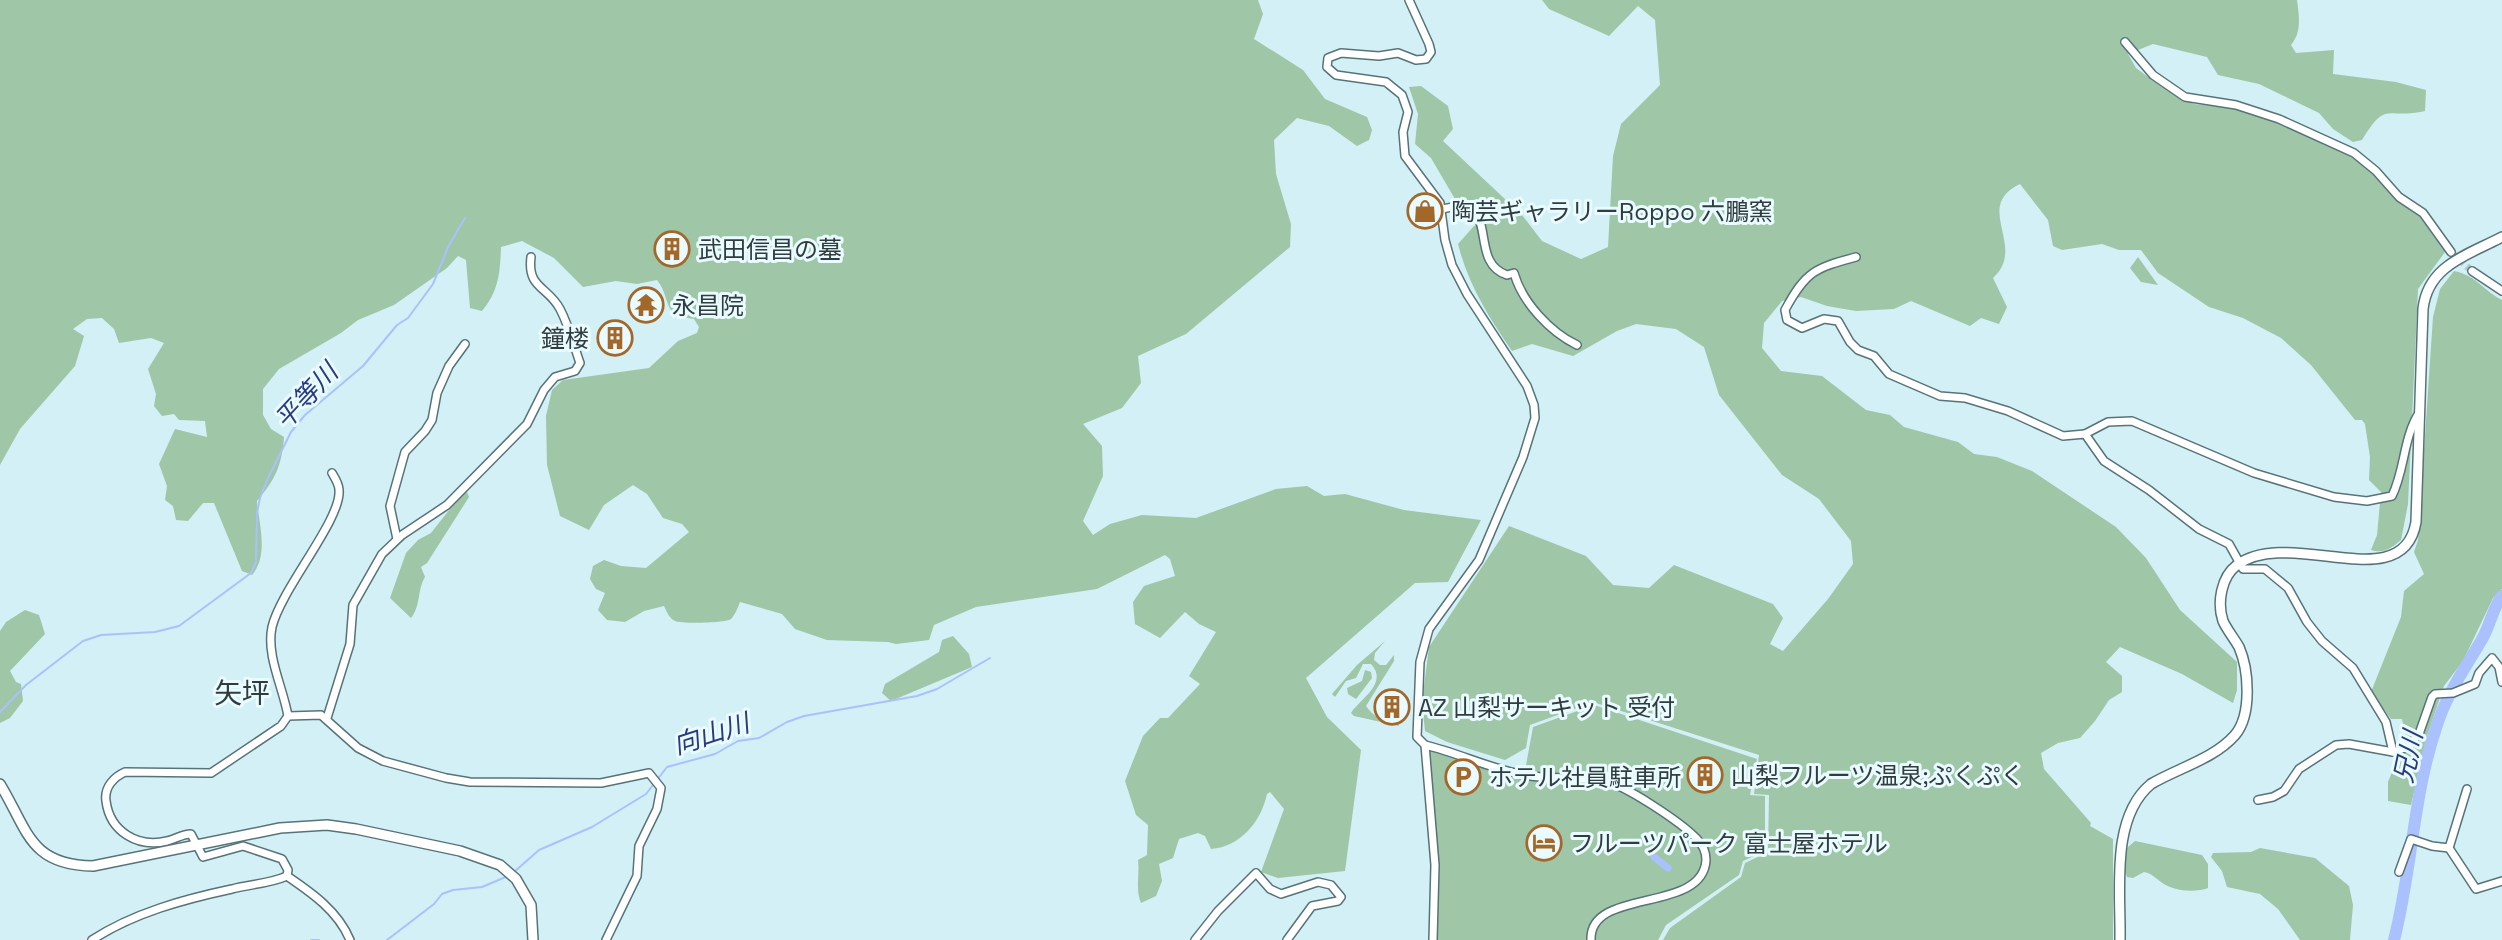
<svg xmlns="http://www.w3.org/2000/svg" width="2502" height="940" viewBox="0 0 2502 940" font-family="'Space Grotesk','Noto Sans JP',sans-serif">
  <rect width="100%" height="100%" fill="#d2f0f6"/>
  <g fill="#9ec6a7">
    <path d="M0,0H1258L1263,14L1254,39L1303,70L1325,99L1367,117L1372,130L1369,140L1357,146L1329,126L1297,118L1274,140L1276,174L1291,224L1290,247L1186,334L1138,356L1141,383L1122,408L1083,424L1102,446L1103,476L1083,521L1093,535L1110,524L1142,515L1196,518L1276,489L1307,486L1324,496L1345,494L1404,510L1481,520L1448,582L1415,583L1306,678L1327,717L1361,750L1345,871L1278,878L1261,872L1284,809L1270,792L1267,794C1261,822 1240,847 1211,849L1205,836L1198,833L1179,839L1173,858L1159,864L1162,881L1156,896L1141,903C1135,888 1140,875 1138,860L1147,855L1148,825L1136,815L1125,781L1143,736L1160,718H1168L1200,684L1189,676L1216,632L1199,624L1185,612L1160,638L1135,624L1133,602L1144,586L1175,576L1170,559L1165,555L1097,589L976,607L934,625L929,640L896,644L888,642L827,640L795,629L782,614L740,602C738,607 735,615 731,619C727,623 681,624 675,621C669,618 667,612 664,606L644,611L625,622L607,620L598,610L605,593L596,589L590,579L593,566L604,560L621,566L646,568L689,532L682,524L663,518L647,494L633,485L604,505L589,530L560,516L547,465L546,416L552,390L563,380L649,368L678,341L697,333L699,327L694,319L675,316C665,305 667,292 657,280L637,284L616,281L583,287L554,258L522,241L501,247C500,272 499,291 482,311L470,308L466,260L458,256L447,268L394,305L358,320L341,333L279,369L263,389V415L271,429L284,437C282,465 275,480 257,501C259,525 269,555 252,575L242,571L214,503H203L188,521L176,520L173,506L165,500L167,486L159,464L175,429L207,437L205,421L179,420L174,414L162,416L154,406L156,394L148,369L164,343L151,338L119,343L114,329L102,318L87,319L73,329L84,336L75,366L20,429L0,465Z"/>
    <path d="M1542,0H2297C2299,16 2302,32 2291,45L2296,53L2334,50L2333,74L2396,82L2426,90L2425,111C2385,120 2387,99 2362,140L2353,142L2333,129L2319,113L2259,84L2218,75L2207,57L2153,44L2128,54L2136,68L2159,85L2194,104L2232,108L2285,123L2312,139L2352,156L2376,174L2396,200L2417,213L2445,252L2418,289L2408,504L2401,540C2391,548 2385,554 2371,550L2377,535L2381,492L2369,480L2370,457L2365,424L2362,420H2355L2311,365L2281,338L2243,318L2209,307L2158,273L2141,250H2119L2102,244L2062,250L2053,246L2048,220L2020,184C1972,207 2028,246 1993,278L2007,307L1999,324L1981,318L1970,326L1911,301L1894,309L1856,311L1827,306L1801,297L1782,301L1764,323L1762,348L1781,371L1822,376L1866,410L1890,415L1904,427L1958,442L1974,454L1997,457L2032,471L2116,527L2146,558L2180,610L2237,662V690L2233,703L2182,674L2120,647L2106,662L2122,676V692L2109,700L2095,721L2080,738L2058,743L2041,753L2044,769L2091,823L2090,826L2113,839V940H1663L1670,928L1741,877L1745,863L1768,852L1769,795L1754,794L1759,755L1593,702L1530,725L1526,748L1505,760L1447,742L1425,731L1422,702L1429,647L1509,526L1586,556L1613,585L1649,588L1674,565L1773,604L1783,618L1770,644L1783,651L1828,599L1853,564L1851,541L1819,499L1782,475L1719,395L1704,347L1676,329L1636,324L1617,331L1573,356L1532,344L1512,351C1489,318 1468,284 1458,244L1474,226L1487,221L1474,202L1455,199L1431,158L1415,144L1418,114L1409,87L1421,86L1448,106L1453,129L1443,141L1522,215L1542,241L1581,259L1608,247L1613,156L1621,124L1660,85L1655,20L1638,6L1609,36L1549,9Z"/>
    <polygon points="2138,257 2158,285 2141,282 2130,268"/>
    <path d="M2454,271C2478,276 2482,290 2502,300V589L2493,598L2463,661L2444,686L2427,736L2411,805L2388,801V782L2406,738L2402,719H2391L2371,692L2401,617L2404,591L2424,574L2414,552L2418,540L2433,317L2440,289Z"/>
    <path d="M467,492L469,497L427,563L421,567L425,577C417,590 421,606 411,618L390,598L406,553L418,540L431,533L461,495Z"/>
    <polygon points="25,610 39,615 45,634 10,671 16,682 21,684 23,701 10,718 0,723 0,631 6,622"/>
    <polygon points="953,636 969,654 972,667 891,701 882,693 885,684 939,652 942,640"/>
    <path d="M1385,641L1375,653L1374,660L1380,665H1386L1394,655V661L1366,706C1374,718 1384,721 1398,722L1399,726L1354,716L1351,713C1360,699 1389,683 1371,664H1363L1356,678L1346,681L1335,697L1332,694L1357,665Z"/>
    <polygon points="1365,670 1371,672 1372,678 1356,699 1348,694 1347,688 1362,681"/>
    <polygon points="1594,705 1757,759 1750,795 1765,796 1765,851 1743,861 1739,875 1666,925 1658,940 1436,940 1427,753 1432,744 1513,771 1525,771 1533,727"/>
    <path d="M2135,841L2202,855L2208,864V888C2195,893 2172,891 2161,882C2154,877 2153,874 2144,872L2133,878L2127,877L2123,866L2126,849Z"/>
    <polygon points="2260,848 2315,858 2349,886 2353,905 2350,940 2300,940 2278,909 2260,894 2227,887 2222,871 2211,857 2213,853 2251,852"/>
  </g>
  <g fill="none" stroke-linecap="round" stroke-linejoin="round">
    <g stroke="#abc1fd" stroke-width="2">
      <polyline points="0,712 26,685 83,641 101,635 155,632 179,626 251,573 256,562 257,513 260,498 268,478 291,432 305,415 363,366 397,325 408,318 433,284 448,247 465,218"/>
      <polyline points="514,872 539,850 592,827 646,794 667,767 715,754 738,741 759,738 787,722 804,716 917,696 937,689 990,658"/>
      <polyline points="311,940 319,940"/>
      <polyline points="387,940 434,904 442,894 453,890 482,887 508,876"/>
    </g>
    <polyline stroke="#abc1fd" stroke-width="7" points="1654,857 1668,868"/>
    <path stroke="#abc1fd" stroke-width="12" d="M2394,940C2412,870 2413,796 2436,728C2446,695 2464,670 2481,641C2490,627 2492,609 2502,596"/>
    <polyline stroke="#b2ccd1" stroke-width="7" stroke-dasharray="7 3.5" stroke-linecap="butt" points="2451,252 2472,271"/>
    <defs>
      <g id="street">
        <path d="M1409,0L1429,44L1431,52L1426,59L1416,60L1398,53L1379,56L1341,53L1328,58L1327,67L1336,75L1386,82L1402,95L1408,112L1403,132L1405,156L1440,203L1445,240L1452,265L1467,294L1527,386L1534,405L1535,418L1523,457L1479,560L1429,629L1420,662L1417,737L1425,745C1459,753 1490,769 1525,775C1550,780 1578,776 1604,781C1624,784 1682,823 1697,839C1703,845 1706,851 1706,860C1703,914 1589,887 1591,940"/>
        <polyline points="2125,42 2153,75 2185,97 2236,105 2279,119 2354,153 2376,171 2399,197 2423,213 2451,252"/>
        <path d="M1442,209C1505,194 1465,261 1507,275L1514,273C1522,302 1550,332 1577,345"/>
        <path d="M1856,257C1815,268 1806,271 1785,310L1787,320L1802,328L1824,319L1838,321L1850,342L1858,350L1874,356L1889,374L1940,396L1965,398L2008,411L2063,436L2085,434L2104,461L2149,490L2199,529L2229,544L2243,569H2265L2288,588L2307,622L2322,641L2353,668L2386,722L2393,752"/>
        <polyline points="2472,271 2502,291"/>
        <path d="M2085,434L2108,422L2132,421L2254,473L2334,497L2367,501L2392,496C2405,470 2403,438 2419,413"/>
        <polyline points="397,539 390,506 405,452 425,431 432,420 437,393 449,366 465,344"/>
        <path d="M288,716C283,687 266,656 272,627C281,589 342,519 339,490C339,484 335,478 332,473"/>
        <path d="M327,718L350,644L353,605L382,554L402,535L447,505L527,424L544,390L555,377L575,371L580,363C574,346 569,326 560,309C548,286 527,289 531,257"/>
        <polyline points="1425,745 1435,865 1433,940"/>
        <polyline points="2258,800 2273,797 2284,791 2299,769 2336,745 2349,744 2393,752 2408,747 2419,734 2432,697 2435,694 2453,693 2475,684 2479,673 2492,658 2499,667 2502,682"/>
        <polyline points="2449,848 2476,889 2502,881"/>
        <polyline points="2449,848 2467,789"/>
        <polyline points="2399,872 2411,839 2432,846 2449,848"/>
        <path d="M287,876L288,870L282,859L243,846L203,857L191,834C182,834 176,839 167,841C138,848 110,832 106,801C104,787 114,777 125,772L211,773L281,726L288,716L321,715L358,748L383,761L446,778L470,782L601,783L649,773L661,788L657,809L639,846L637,876L606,940"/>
        <path d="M287,876C312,893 338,911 350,940"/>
        <path d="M92,940C133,913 185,899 232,889C250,884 269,884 287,876"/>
        <polyline points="1195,940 1218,911 1256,873 1270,889 1281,894 1318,882 1331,885 1341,897 1338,901 1312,906 1287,940"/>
      </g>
      <g id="secondary">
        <path d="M0,784C28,830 29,865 93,866L280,828L327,825L356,829L460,851L500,865L516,879L531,905L533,940"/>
        <path d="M2120,940C2121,891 2110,818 2151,784C2178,768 2214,759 2235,735C2252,715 2249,670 2239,647C2234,638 2227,630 2223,621C2217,603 2221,577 2237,565C2290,526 2403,599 2416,522L2423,309C2428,265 2468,255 2502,237"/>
      </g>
    </defs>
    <use href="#street" stroke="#587378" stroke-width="10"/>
    <use href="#secondary" stroke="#587378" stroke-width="12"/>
    <use href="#street" stroke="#fff" stroke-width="7"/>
    <use href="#secondary" stroke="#fff" stroke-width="9"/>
  </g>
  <defs>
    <symbol id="shop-ring" viewBox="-11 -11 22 22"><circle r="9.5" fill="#e9fbfe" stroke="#a36829" stroke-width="1.5"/><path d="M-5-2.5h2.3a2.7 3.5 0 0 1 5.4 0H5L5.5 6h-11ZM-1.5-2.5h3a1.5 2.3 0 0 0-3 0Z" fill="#a36829"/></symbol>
    <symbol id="building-ring" viewBox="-11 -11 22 22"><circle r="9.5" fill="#e9fbfe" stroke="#a36829" stroke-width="1.5"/><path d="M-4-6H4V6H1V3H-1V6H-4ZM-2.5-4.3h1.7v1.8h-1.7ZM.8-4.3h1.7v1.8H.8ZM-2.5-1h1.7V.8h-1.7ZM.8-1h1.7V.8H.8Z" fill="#a36829"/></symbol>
    <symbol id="temple-ring" viewBox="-11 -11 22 22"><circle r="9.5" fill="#e9fbfe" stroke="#a36829" stroke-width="1.5"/><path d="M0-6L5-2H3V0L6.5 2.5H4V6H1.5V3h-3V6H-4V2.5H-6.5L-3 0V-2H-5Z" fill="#a36829"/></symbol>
    <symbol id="parking-ring" viewBox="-11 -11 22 22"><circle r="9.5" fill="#e9fbfe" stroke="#a36829" stroke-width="1.5"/><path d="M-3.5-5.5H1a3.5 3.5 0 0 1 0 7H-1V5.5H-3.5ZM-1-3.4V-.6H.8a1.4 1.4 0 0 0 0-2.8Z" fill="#a36829"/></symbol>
    <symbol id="hotel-ring" viewBox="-11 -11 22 22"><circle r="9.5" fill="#e9fbfe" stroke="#a36829" stroke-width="1.5"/><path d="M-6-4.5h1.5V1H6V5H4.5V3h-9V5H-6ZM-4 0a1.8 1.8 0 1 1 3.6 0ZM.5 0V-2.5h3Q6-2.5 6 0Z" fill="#a36829"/></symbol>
  </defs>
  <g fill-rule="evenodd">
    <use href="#shop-ring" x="1405" y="191" width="40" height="40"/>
    <use href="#building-ring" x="652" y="229" width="40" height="40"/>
    <use href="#temple-ring" x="626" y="285" width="40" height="40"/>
    <use href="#building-ring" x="595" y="318" width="40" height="40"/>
    <use href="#building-ring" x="1372" y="687" width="40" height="40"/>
    <use href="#building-ring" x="1685" y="755" width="40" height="40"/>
    <use href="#parking-ring" x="1443" y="757" width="40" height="40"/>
    <use href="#hotel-ring" x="1524" y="823" width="40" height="40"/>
  </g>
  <g text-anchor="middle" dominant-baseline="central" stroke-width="6" stroke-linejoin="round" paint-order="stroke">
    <g font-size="24" fill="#303c3e" stroke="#e9fbfe" text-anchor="start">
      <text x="1451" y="211">陶芸ギャラリーRoppo 六鵬窯</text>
      <text x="698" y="249">武田信昌の墓</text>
      <text x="672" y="305">永昌院</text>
      <text x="589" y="338" text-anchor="end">鐘楼</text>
      <text x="1418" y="707">AZ 山梨サーキット 受付</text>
      <text x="1731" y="775">山梨フルーツ温泉;ぷくぷく</text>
      <text x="1489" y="777">ホテル社員駐車所</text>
      <text x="1570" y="843">フルーツパーク 富士屋ホテル</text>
    </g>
    <g font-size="26" font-style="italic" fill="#293b80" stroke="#e9fbfe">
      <text transform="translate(306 396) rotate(-47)">平等川</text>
      <text transform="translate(711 734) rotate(-18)">向山川</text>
      <text transform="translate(2408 757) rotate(-78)">兄川</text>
    </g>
    <g font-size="28" fill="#303c3e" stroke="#e9fbfe">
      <text x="242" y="693">矢坪</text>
    </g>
  </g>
</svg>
